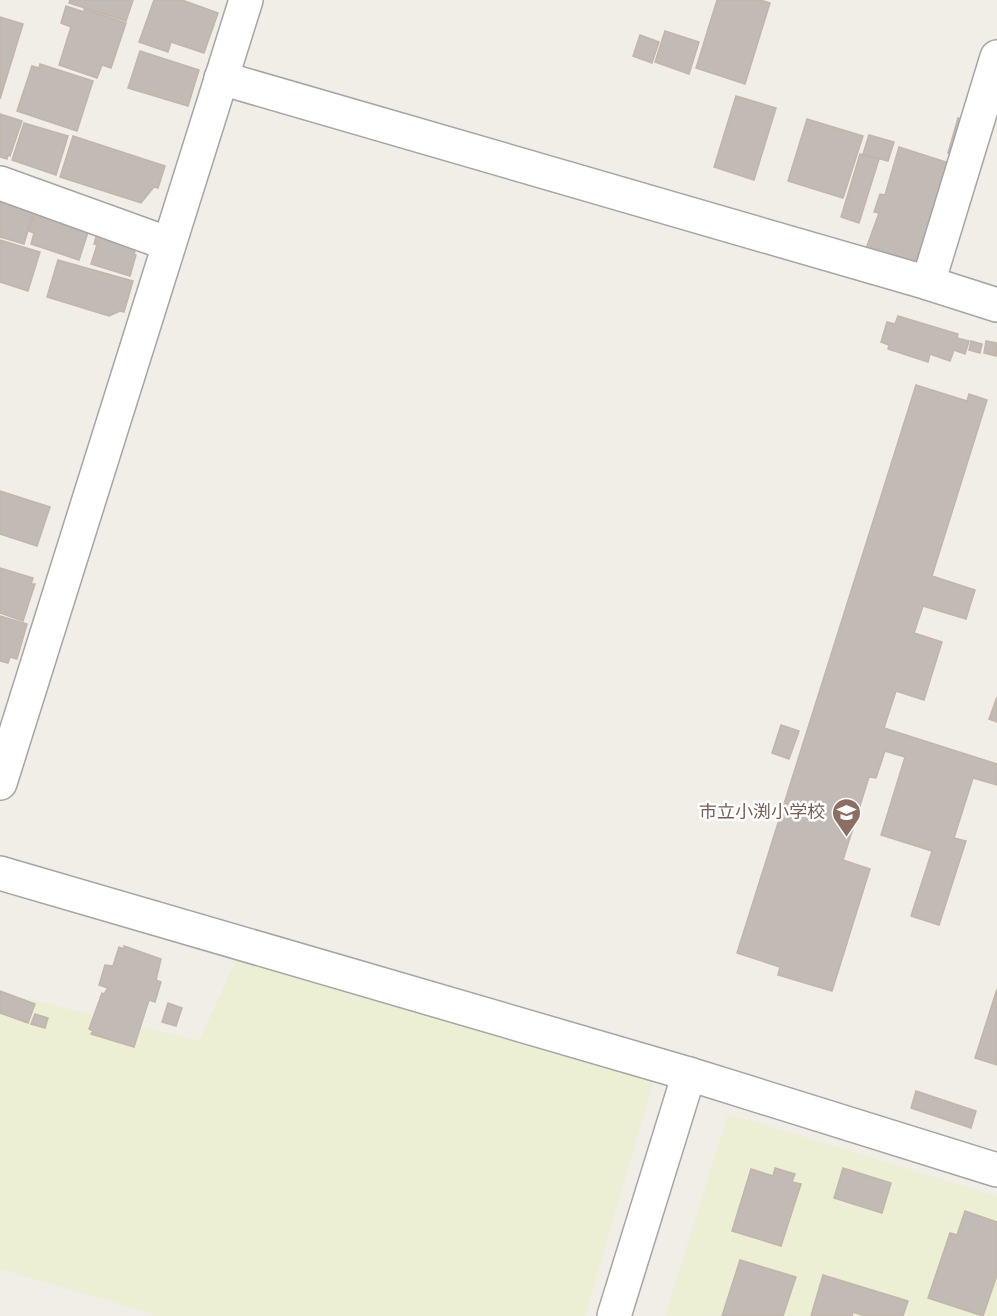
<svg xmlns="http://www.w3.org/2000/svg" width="997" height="1316" viewBox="0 0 997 1316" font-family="Jost,'Noto Sans JP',sans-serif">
  <rect width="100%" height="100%" fill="#f1eee8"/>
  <g fill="#ecefd4">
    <polygon points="245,940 658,1067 585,1316 159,1316 0,1269 0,992 199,1041"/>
    <polygon points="728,1114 997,1196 997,1316 665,1316"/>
  </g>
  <g fill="#c2bab4" stroke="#c2b5aa" stroke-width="1.5">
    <polygon points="70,0 133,0 126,21 69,3"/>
    <polygon points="154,0 182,0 218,13 204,53 171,42 168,52 139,42"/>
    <polygon points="717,0 760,0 770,3 745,84 696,68"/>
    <polygon points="66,6 84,12 84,9 126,23 111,68 102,65 97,78 59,65 71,27 61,23"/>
    <polygon points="0,17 23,24 0,99"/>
    <polygon points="665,31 699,42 689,74 655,62"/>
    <polygon points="640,35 659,42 652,63 633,56"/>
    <polygon points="140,51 199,70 188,106 128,88"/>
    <polygon points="40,64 93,81 77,131 17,111 32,66 39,68"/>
    <polygon points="736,96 776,108 754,180 714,167"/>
    <polygon points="0,114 22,121 10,156 8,155 7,159 0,157"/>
    <polygon points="958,118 973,122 962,158 948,153"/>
    <polygon points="807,119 863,136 843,198 788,181"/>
    <polygon points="24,123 68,136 56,175 12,160"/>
    <polygon points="869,135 894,142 888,161 863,154"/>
    <polygon points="73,136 165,166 158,188 154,187 141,203 60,177"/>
    <polygon points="899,147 949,163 923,248 916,262 867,246 879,213 874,212 880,194 885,195"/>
    <polygon points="860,154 879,159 859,223 841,217"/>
    <polygon points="0,192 36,203 24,244 0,237"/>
    <polygon points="36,207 91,223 79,260 31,244 34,233 29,231"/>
    <polygon points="99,227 136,248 134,254 136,255 130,276 91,264 97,245 94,244"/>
    <polygon points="0,240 40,252 28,291 0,282"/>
    <polygon points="58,260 133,281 124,312 120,311 109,316 47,297"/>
    <polygon points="898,316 958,334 957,338 969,341 965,354 954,350 950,361 930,354 928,362 888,349 889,345 881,342 887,322 895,324"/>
    <polygon points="971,341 982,344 980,353 969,350"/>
    <polygon points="986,341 997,343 996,356 984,353"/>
    <polygon points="916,385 967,401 969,394 987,400 932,576 975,590 966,619 923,606 914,633 942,642 924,700 896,691 884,728 997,764 997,785 973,778 954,838 966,841 939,925 911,916 932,851 881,835 905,757 885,751 876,778 869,777 843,860 870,869 832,991 778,975 780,967 737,953"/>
    <polygon points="0,491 50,507 37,546 0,534"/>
    <polygon points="0,568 33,578 31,584 35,584 23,621 0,613"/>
    <polygon points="0,616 27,624 17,659 10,657 8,663 0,661"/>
    <polygon points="997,697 997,722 989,719"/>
    <polygon points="781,725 799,731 789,759 772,753"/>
    <polygon points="124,946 161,959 156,980 161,982 155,1002 149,1000 134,1047 91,1034 93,1031 89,1029 102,993 104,994 108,988 99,985 105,965 113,966 119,947 124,949"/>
    <polygon points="997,989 997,1065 975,1058"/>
    <polygon points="0,991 35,1004 28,1023 0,1013"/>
    <polygon points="168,1003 182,1008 176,1026 162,1022"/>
    <polygon points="35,1014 48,1018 45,1028 31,1024"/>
    <polygon points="916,1091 976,1111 971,1128 911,1108"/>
    <polygon points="775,1168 795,1174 792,1182 801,1184 781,1246 732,1231 751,1169 773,1176"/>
    <polygon points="843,1168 891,1183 882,1213 834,1198"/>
    <polygon points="965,1211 997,1222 997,1275 983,1316 928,1298 950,1233 957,1235"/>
    <polygon points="740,1260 796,1277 783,1316 722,1316"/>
    <polygon points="823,1275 908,1301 903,1316 865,1316 853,1312 852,1316 811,1316"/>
  </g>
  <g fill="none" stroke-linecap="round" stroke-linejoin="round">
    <defs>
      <g id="minor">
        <polyline points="221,78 928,283 997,305"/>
        <polyline points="0,183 169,244"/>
        <polyline points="928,283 997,57"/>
        <polyline points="0,783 246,0"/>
        <polyline points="0,873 689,1074 997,1170"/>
        <polyline points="614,1316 689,1074"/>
      </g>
    </defs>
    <use href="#minor" stroke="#a5a5a5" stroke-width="36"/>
    <use href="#minor" stroke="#fff" stroke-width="33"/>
  </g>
  <defs>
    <symbol id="school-pin" viewBox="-11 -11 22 30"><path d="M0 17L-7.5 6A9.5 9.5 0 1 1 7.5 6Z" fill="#8d6e63" stroke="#fff"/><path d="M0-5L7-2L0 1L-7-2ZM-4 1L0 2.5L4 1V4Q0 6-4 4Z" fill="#fff"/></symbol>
  </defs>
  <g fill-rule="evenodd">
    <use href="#school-pin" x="830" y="796" width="33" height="45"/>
  </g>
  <g text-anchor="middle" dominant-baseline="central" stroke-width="5" stroke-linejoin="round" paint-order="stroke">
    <g font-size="18" fill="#785e54" stroke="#fff" text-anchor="end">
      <text x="825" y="812">市立小渕小学校</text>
    </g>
  </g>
</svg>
